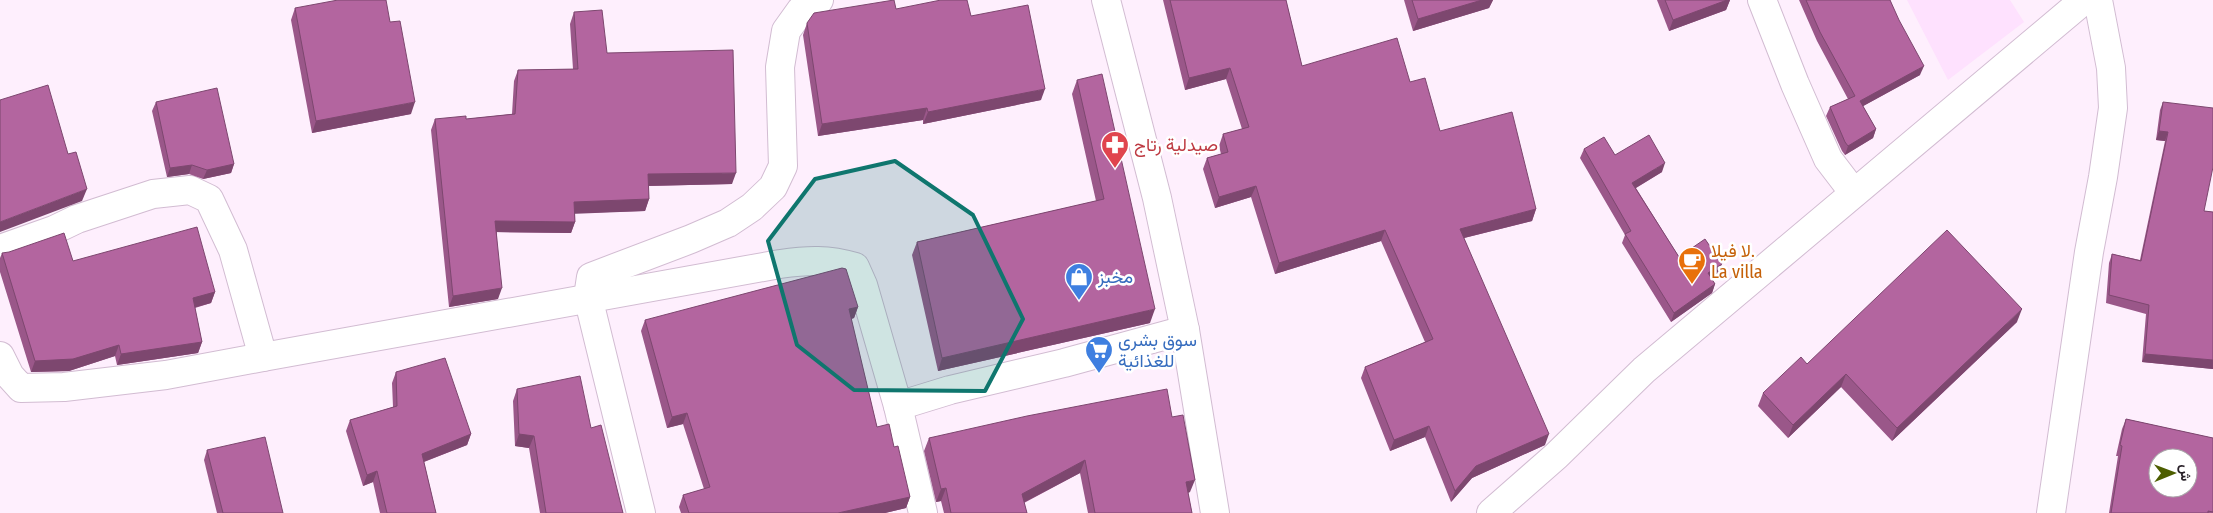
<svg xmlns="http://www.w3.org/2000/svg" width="2213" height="513" viewBox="0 0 2213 513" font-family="'Fira Sans Condensed',Vazirmatn,sans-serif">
  <rect width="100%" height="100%" fill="#feeffd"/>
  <polygon fill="#fee1fe" points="1907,0 2010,0 2024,22 1948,80"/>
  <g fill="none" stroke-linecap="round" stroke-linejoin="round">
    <defs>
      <g id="minor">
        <polyline points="1106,0 1157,198 1185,330 1215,513"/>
        <polyline points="1762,0 1795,84 1828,159 1854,193"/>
        <path d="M0,249L54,230L77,219L153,194L190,190L209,199L233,250L263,357L780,264C808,260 828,259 855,267L863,285L898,406L923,513"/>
        <polyline points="0,356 10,376 21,388 64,387 166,375 263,357"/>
        <polyline points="898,406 950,390 1064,363 1185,330"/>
        <polyline points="641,513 588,297 591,277 691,239 728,223 752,207 773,187 783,166 780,67 786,31 801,10 819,0"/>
        <polyline points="1491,513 1556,456 1644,370 2084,0"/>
        <polyline points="2051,513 2089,252 2103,177 2113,108 2111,68 2098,0"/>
      </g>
    </defs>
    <use href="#minor" stroke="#d2bcd2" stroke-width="30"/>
    <use href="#minor" stroke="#fff" stroke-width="28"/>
  </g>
  <g fill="#9a5789">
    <polygon points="1163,0 1286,0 1302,66 1410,82 1440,131 1536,209 1532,221 1464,238 1545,445 1472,478 1451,502 1425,437 1390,451 1361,378 1365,367 1425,342 1381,241 1275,274 1251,197 1215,208 1203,169 1207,158 1221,154 1219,146 1223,134 1242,129 1226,79 1185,90"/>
    <polygon points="1404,0 1493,0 1489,8 1413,31"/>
    <polygon points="1657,0 1730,0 1726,10 1669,31"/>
    <polygon points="1799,0 1890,0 1920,75 1863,106 1876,129 1873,138 1845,155 1842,151 1826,116 1830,107 1848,99 1817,41"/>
    <polygon points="295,8 411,114 312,133 291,20"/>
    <polygon points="896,9 971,16 1041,100 923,124 923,120 818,136 803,35 807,23"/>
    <polygon points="574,12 607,53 732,184 648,186 649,199 645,211 575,213 575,222 571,233 497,232 498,299 449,307 431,130 435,119 466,119 512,114 514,81 518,70 573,69 570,24"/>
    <polygon points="1077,80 1150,323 938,371 912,255 917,242 1096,201 1072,94"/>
    <polygon points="156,102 234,164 231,173 203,179 189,174 167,177 152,111"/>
    <polygon points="2163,102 2204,211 2213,212 2213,369 2142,362 2146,314 2106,303 2109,263 2112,254 2140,260 2165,141 2156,140 2160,110"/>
    <polygon points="1584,149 1615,155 1662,172 1636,188 1679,257 1718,273 1711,278 1715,284 1712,293 1671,322 1622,243 1625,235 1580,158"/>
    <polygon points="2,253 73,261 215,292 211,303 195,308 202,342 198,353 117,365 115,356 69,371 31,372 0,272 0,258"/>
    <polygon points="858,307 854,318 851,319 877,427 894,447 910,497 906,508 885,513 681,513 679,507 683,495 704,489 683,424 667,428 641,331 645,320"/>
    <polygon points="2017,322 1892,441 1841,387 1788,438 1758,406 1763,393 1807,364"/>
    <polygon points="396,372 471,434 467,445 424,462 436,513 380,513 373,482 363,486 346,431 350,420 393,407 392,383"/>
    <polygon points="517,389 591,428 623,513 540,513 529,448 515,446 513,401"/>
    <polygon points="1172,417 1190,492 1188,493 1192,513 1088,513 1080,473 1024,503 1027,513 944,513 941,501 936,502 924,451 929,438"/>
    <polygon points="2126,419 2213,438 2213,513 2109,513 2118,456 2116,456 2122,429"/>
    <polygon points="207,450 283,513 217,513 204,460"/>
  </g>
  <g fill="#7d476f">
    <polygon points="1482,0 1493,0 1489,8 1413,31 1418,19"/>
    <polygon points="1727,0 1730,0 1726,10 1669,31 1673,20"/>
    <polygon points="1924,66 1920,75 1856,110 1860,101"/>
    <polygon points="1230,68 1226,79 1185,90 1189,78"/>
    <polygon points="1045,89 1041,100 923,124 928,112"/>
    <polygon points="415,102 411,114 312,133 316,121"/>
    <polygon points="927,108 923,120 818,136 822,124"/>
    <polygon points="1876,129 1873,138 1845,155 1848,146"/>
    <polygon points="2159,131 2168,132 2165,141 2156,140"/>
    <polygon points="1665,163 1662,172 1629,192 1632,183"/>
    <polygon points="234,164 231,173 203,179 207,170"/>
    <polygon points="192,165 189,174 167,177 170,168"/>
    <polygon points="736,173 732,184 644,186 648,174"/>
    <polygon points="1256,186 1251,197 1215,208 1219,197"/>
    <polygon points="87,189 82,201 0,232 0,222"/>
    <polygon points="649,199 645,211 570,214 574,202"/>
    <polygon points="1536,209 1532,221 1456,240 1460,229"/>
    <polygon points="495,221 575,222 571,233 491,232"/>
    <polygon points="1385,230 1381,241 1275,274 1279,263"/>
    <polygon points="1722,264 1718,273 1704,282 1708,273"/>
    <polygon points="1715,284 1712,293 1671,322 1674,313"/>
    <polygon points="502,288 498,299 449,307 453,296"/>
    <polygon points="215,292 211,303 189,309 193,298"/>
    <polygon points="858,307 854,318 845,321 849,309"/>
    <polygon points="1155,309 1150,323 938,371 942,358"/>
    <polygon points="2022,309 2017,322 1892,441 1897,428"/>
    <polygon points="202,342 198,353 117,365 121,354"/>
    <polygon points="119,345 115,356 69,371 31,372 35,361"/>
    <polygon points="2145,354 2213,360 2213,369 2142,362"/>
    <polygon points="1846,374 1841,387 1788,438 1793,425"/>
    <polygon points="687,413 683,424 667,428 672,417"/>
    <polygon points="1429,426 1425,437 1390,451 1394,440"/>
    <polygon points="471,434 467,445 418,464 422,454"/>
    <polygon points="519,434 534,436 529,448 515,446"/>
    <polygon points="1549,434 1545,445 1472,478 1451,502 1455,491 1476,466"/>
    <polygon points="1085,460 1080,473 1017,506 1022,494"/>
    <polygon points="377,471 373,482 363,486 367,475"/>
    <polygon points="1195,480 1190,492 1181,494 1186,482"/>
    <polygon points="946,488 941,501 936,502 941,489"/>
    <polygon points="910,497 906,508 885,513 838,513"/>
  </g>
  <g fill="#b3659f" stroke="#7d476f" fill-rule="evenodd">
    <polygon points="338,0 386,0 390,22 400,21 415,102 316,121 295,8"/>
    <polygon points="894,0 896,9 941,0 967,0 971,16 1028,5 1045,89 928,112 927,108 822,124 807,23 814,13"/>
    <polygon points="1170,0 1286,0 1302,66 1397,38 1410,82 1425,78 1440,131 1512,112 1536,209 1460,229 1549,434 1476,466 1455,491 1429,426 1394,440 1365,367 1433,339 1385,230 1279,263 1256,186 1219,197 1207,158 1228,152 1223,134 1249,127 1230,68 1189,78"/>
    <polygon points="1412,0 1482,0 1418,19"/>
    <polygon points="1665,0 1727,0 1673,20"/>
    <polygon points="1806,0 1890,0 1899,20 1924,66 1860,101 1876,129 1848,146 1845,142 1830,107 1855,96 1820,32"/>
    <polygon points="602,10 607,53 733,50 736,173 648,174 649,199 574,202 575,222 495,221 502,288 453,296 435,119 466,116 466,119 515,114 518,70 578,69 574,12"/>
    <polygon points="1102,74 1155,309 942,358 917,242 1104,199 1077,80"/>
    <polygon points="48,85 68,154 76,152 87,189 0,222 0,100"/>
    <polygon points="217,88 234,164 207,170 192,165 170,168 156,102"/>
    <polygon points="2163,102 2213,108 2213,167 2204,211 2213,212 2213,360 2145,354 2149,305 2109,295 2112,254 2141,261 2168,132 2159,131"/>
    <polygon points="1649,135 1665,163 1632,183 1679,257 1705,239 1722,264 1708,273 1715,284 1674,313 1625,234 1631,231 1584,149 1604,137 1615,155"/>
    <polygon points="197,227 215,292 193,298 202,342 121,354 119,345 73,359 35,361 2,253 9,252 64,233 73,261"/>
    <polygon points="1947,230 2022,309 1897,428 1846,374 1793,425 1763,393 1801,357 1807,364"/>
    <polygon points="842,268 846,269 858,307 849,309 877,427 889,424 894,447 898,446 910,497 838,513 689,513 683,495 710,487 687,413 672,417 645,320"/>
    <polygon points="445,358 471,434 422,454 436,513 387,513 377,471 367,475 350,420 397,406 396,372"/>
    <polygon points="580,376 591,428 601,425 623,513 546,513 534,436 519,434 517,389"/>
    <polygon points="1167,389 1172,417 1183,415 1195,480 1186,482 1192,513 1095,513 1085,460 1022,494 1027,513 951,513 946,488 941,489 929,438 1027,416"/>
    <path d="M2126,419L2213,438V512L2208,511V513H2111L2122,446L2120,445ZM2158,458H2188V488H2158Z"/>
    <polygon points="265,437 283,513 223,513 207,450"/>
  </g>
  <path fill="#0f766e" fill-opacity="0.2" stroke="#0f766e" stroke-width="4" stroke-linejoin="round" d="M895,161L973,215L1023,319L985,391L854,390L797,345L768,241L815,179Z"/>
  <defs>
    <symbol id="pharmacy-pin" viewBox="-11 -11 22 30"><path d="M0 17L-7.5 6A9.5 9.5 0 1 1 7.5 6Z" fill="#e0444e" stroke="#fff"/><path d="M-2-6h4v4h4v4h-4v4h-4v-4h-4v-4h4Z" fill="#fff"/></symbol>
    <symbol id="cafe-pin" viewBox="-11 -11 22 30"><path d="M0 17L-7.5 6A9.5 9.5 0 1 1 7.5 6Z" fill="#e8710a" stroke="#fff"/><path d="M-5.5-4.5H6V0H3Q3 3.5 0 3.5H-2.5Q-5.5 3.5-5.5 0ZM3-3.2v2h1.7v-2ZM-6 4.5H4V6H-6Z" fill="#fff"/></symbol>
    <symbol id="shop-pin" viewBox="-11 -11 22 30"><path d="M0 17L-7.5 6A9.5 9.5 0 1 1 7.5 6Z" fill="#3f7fe0" stroke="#fff"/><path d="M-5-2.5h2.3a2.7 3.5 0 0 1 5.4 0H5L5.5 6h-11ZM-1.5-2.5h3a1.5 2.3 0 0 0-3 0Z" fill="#fff"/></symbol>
    <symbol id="supermarket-pin" viewBox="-11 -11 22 30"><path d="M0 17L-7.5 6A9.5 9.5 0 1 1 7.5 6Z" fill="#3f7fe0" stroke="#fff"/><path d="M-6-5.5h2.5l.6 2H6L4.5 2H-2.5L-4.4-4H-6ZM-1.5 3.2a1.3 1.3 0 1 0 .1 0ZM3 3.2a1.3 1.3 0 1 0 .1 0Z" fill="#fff"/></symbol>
  </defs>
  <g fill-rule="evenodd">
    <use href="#pharmacy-pin" x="1099" y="129" width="32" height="43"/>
    <use href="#cafe-pin" x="1676" y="245" width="32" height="43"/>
    <use href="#shop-pin" x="1063" y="261" width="32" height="43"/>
    <use href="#supermarket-pin" x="1083" y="334" width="32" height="43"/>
  </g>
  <g text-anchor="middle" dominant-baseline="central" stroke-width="5" stroke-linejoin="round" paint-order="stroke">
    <g font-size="18" fill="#be3a42" stroke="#fff" text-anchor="start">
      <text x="1134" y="145">صيدلية رتاج</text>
    </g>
    <g font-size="18" fill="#c56008" stroke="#fff" text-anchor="start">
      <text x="1711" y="251">لا فيلا.<tspan x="1711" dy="21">La villa</tspan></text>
    </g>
    <g font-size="18" fill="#366cbe" stroke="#fff" text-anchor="start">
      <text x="1098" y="277">مخبز</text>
      <text x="1118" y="340">سوق بشرى<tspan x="1118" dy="21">للغذائية</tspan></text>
    </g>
  </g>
  <g transform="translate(2173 473) rotate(89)"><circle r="24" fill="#ffffff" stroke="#a9a6a9"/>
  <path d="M0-4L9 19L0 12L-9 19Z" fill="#4d5e00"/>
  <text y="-8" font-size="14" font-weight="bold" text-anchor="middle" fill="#292129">ش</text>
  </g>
</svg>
